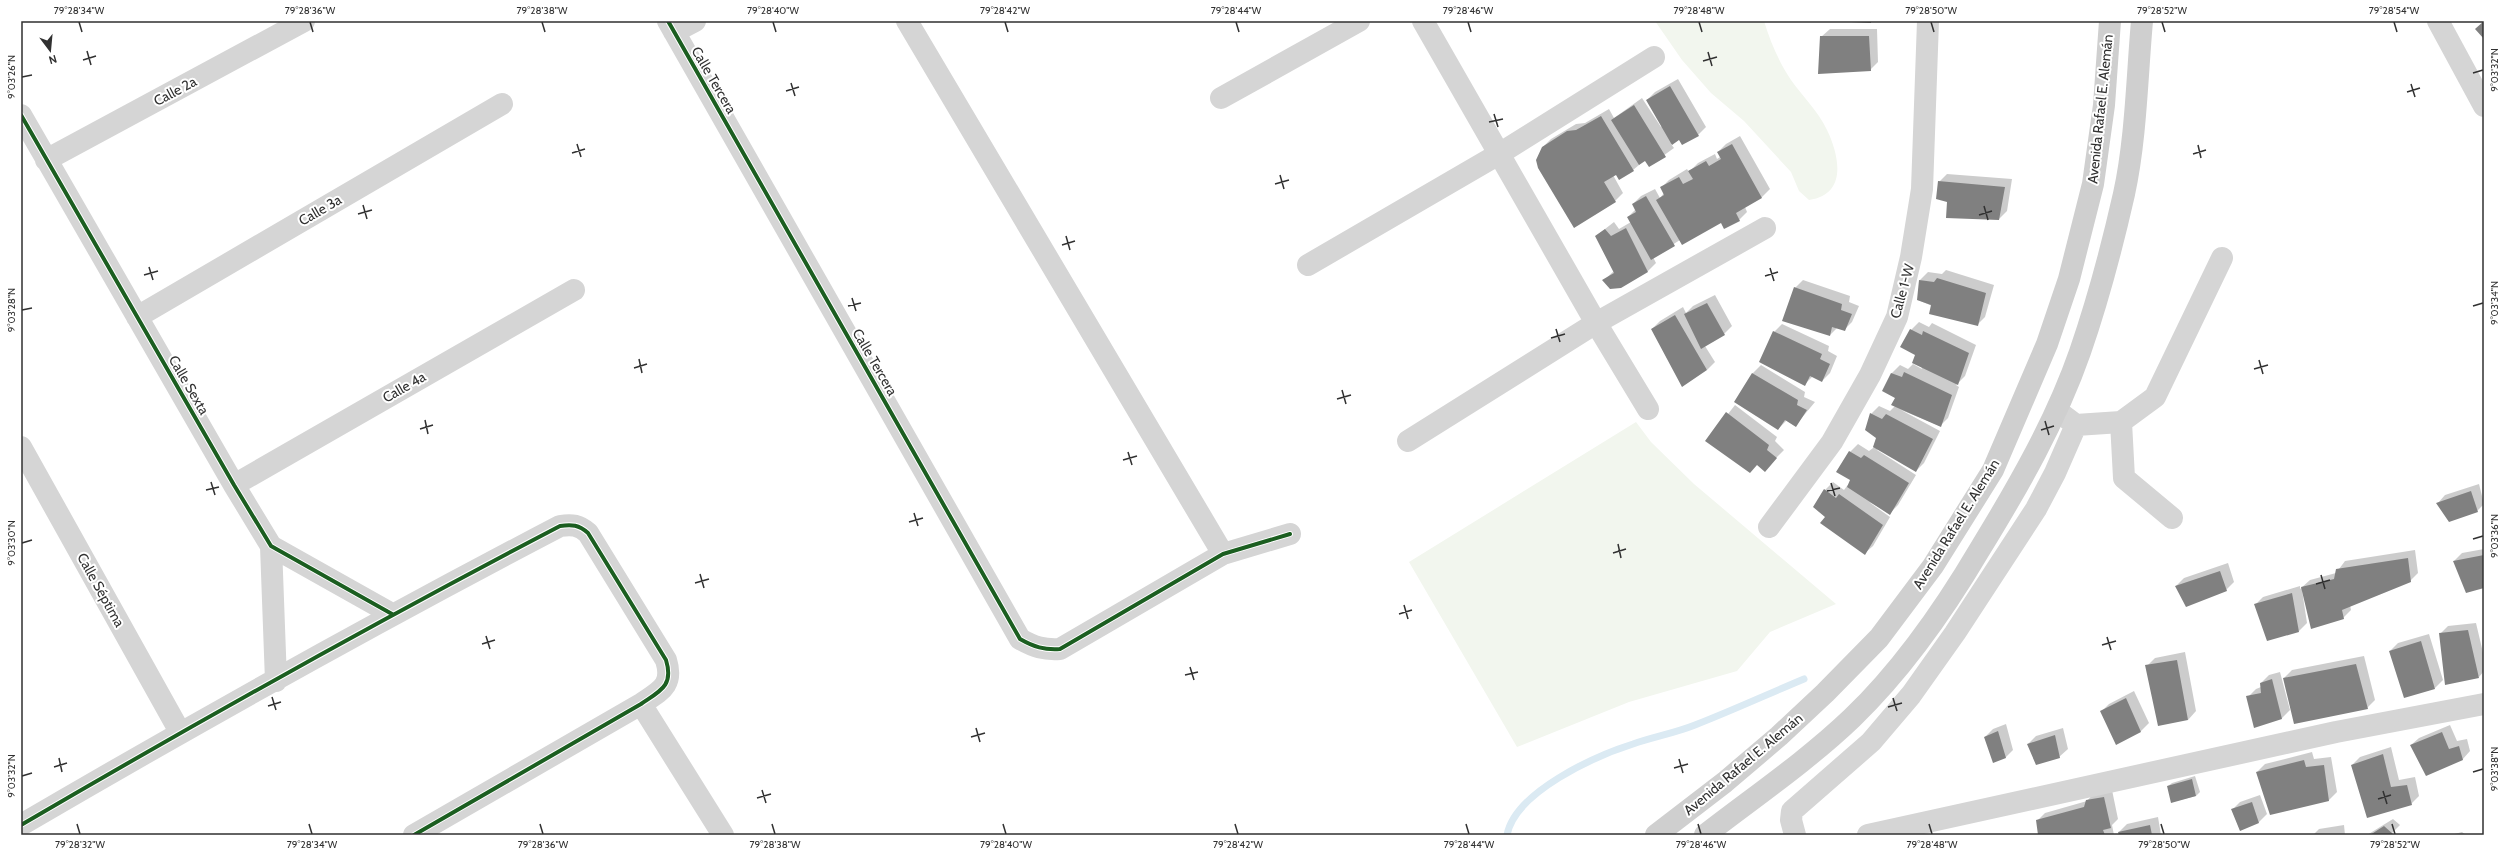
<svg xmlns="http://www.w3.org/2000/svg" width="2505" height="856" viewBox="0 0 2505 856" font-family="Cabin,sans-serif">
	<rect width="100%" height="100%" fill="#fff"/>
	<path fill="#f2f6ee" d="M 1655,21 L 1764,21 C 1770,41 1779,62 1791,80 C 1803,97 1818,111 1827,130 C 1840,157 1847,195 1809,200 L 1799,191 L 1791,172 L 1744,121 L 1711,93 L 1682,60 Z
		M 1636,422 L 1651,442 L 1694,484 L 1836,604 L 1770,632 L 1737,671 L 1629,702 L 1517,747 L 1409,562 Z"/>
	<path fill="#0003" d="M 1830,29 L 1877,29 L 1878,62 L 1870,70 L 1821,37 Z
		M 1678,79 L 1706,127 L 1698,135 L 1680,139 L 1671,144 L 1674,148 L 1649,166 L 1645,160 L 1633,170 L 1613,175 L 1623,193 L 1615,201 L 1543,147 L 1551,139 L 1576,124 L 1585,123 L 1609,109 L 1614,118 L 1642,98 L 1661,127 L 1662,126 L 1647,100 L 1655,92 Z
		M 1740,136 L 1770,189 L 1762,197 L 1745,207 L 1747,212 L 1739,220 L 1725,228 L 1721,222 L 1680,240 L 1653,257 L 1656,263 L 1648,271 L 1620,287 L 1604,280 L 1614,271 L 1596,236 L 1614,222 L 1619,229 L 1631,222 L 1628,217 L 1636,209 L 1633,204 L 1641,196 L 1655,189 L 1660,198 L 1664,193 L 1661,188 L 1669,180 L 1687,169 L 1689,172 L 1698,163 L 1715,154 L 1717,159 L 1720,157 L 1718,152 L 1726,144 Z
		M 1947,174 L 2012,179 L 2007,211 L 1999,219 L 1948,201 L 1939,182 Z
		M 1946,270 L 1994,285 L 1985,317 L 1977,325 L 1918,300 L 1920,280 L 1928,272 L 1942,274 Z
		M 1803,280 L 1850,296 L 1849,302 L 1859,306 L 1852,322 L 1844,330 L 1837,328 L 1830,335 L 1795,288 Z
		M 1715,295 L 1732,326 L 1724,334 L 1705,346 L 1715,362 L 1707,370 L 1652,329 L 1660,321 L 1683,307 L 1686,313 L 1693,306 Z
		M 1919,322 L 1929,327 L 1932,323 L 1976,345 L 1965,376 L 1956,385 L 1959,387 L 1948,418 L 1940,426 L 1901,410 L 1940,431 L 1924,463 L 1916,471 L 1878,449 L 1877,450 L 1916,475 L 1898,505 L 1890,513 L 1869,502 L 1890,517 L 1873,546 L 1865,553 L 1827,517 L 1825,490 L 1833,482 L 1844,490 L 1847,486 L 1852,480 L 1850,452 L 1858,444 L 1869,451 L 1873,448 L 1877,438 L 1866,430 L 1871,414 L 1879,406 L 1890,411 L 1895,406 L 1896,397 L 1883,390 L 1892,373 L 1900,365 L 1908,369 L 1913,364 L 1922,369 L 1911,330 Z
		M 1782,324 L 1829,346 L 1828,351 L 1837,356 L 1830,373 L 1822,381 L 1813,376 L 1805,384 L 1774,332 Z
		M 1761,365 L 1805,392 L 1804,397 L 1815,402 L 1795,426 L 1787,420 L 1778,429 L 1735,402 L 1753,373 Z
		M 1735,405 L 1777,437 L 1775,441 L 1784,450 L 1772,462 L 1757,464 L 1707,441 Z
		M 2479,484 L 2484,504 L 2477,511 L 2438,503 L 2445,495 Z
		M 2484,549 L 2484,587 L 2454,561 L 2462,553 Z
		M 2415,550 L 2418,573 L 2410,581 L 2350,605 L 2351,610 L 2343,618 L 2302,590 L 2307,623 L 2299,631 L 2255,605 L 2263,597 L 2300,586 L 2300,589 L 2310,580 L 2336,573 L 2345,561 Z
		M 2228,563 L 2234,582 L 2226,590 L 2176,586 L 2184,578 Z
		M 2476,623 L 2484,657 L 2484,671 L 2479,677 L 2440,634 L 2448,626 Z
		M 2429,634 L 2443,680 L 2435,688 L 2390,651 L 2398,643 Z
		M 2185,652 L 2196,711 L 2188,720 L 2147,666 L 2155,658 Z
		M 2364,656 L 2375,700 L 2367,708 L 2284,678 L 2292,670 Z
		M 2280,672 L 2290,710 L 2282,718 L 2255,726 L 2248,697 L 2256,689 L 2261,687 L 2261,683 L 2269,675 Z
		M 2134,691 L 2149,723 L 2141,731 L 2116,743 L 2101,712 L 2109,704 Z
		M 2006,724 L 2013,750 L 2005,758 L 1985,737 L 1993,729 Z
		M 2450,725 L 2457,741 L 2467,739 L 2470,751 L 2462,760 L 2411,745 L 2419,738 Z
		M 2063,728 L 2068,749 L 2059,757 L 2028,744 L 2036,736 Z
		M 2391,747 L 2399,780 L 2415,777 L 2419,796 L 2411,804 L 2352,765 L 2360,757 Z
		M 2312,752 L 2314,759 L 2331,757 L 2337,792 L 2329,800 L 2271,814 L 2257,772 L 2265,764 Z
		M 2195,776 L 2200,792 L 2196,796 L 2172,802 L 2168,786 L 2172,783 Z
		M 2112,790 L 2118,819 L 2112,825 L 2114,835 L 2039,835 L 2037,821 L 2045,813 L 2087,801 L 2095,792 Z
		M 2260,795 L 2267,814 L 2259,822 L 2240,830 L 2232,810 L 2240,802 Z
		M 2158,817 L 2161,835 L 2120,835 L 2119,832 L 2127,824 Z
		M 2393,819 L 2400,825 L 2390,835 L 2367,835 Z
		M 2344,825 L 2345,835 L 2313,835 L 2319,829 Z
		M 2462,832 L 2466,835 L 2451,835 Z"/>
	<g fill="none" stroke-linecap="round" stroke-linejoin="round">
		<path stroke="#dbeaf3" stroke-width="7" d="M 1507,835 C 1515,792 1595,756 1633,744 C 1653,737 1675,733 1695,725 C 1731,711 1768,694 1804,679"/>
	</g>
	<path fill="#808080" d="M 1851,21 L 1871,21 L 1871,23 L 1851,22 Z
		M 2484,21 L 2484,39 L 2475,29 Z
		M 1820,36 L 1869,36 L 1871,71 L 1818,74 Z
		M 1670,86 L 1699,136 L 1682,145 L 1679,140 L 1672,145 L 1646,100 Z
		M 1634,105 L 1666,157 L 1649,167 L 1645,161 L 1639,165 L 1611,120 Z
		M 1601,116 L 1634,171 L 1619,180 L 1616,175 L 1604,182 L 1616,202 L 1574,228 L 1538,168 L 1536,160 L 1542,147 L 1567,131 L 1576,130 Z
		M 1732,144 L 1762,198 L 1736,213 L 1740,221 L 1724,229 L 1721,223 L 1682,245 L 1656,200 L 1664,195 L 1660,187 L 1679,177 L 1683,184 L 1693,179 L 1688,171 L 1706,161 L 1709,166 L 1721,159 L 1717,152 Z
		M 1938,181 L 2005,187 L 1999,220 L 1946,218 L 1947,202 L 1936,199 Z
		M 1646,196 L 1675,246 L 1651,260 L 1627,217 L 1636,212 L 1632,204 Z
		M 1626,228 L 1648,272 L 1621,288 L 1610,289 L 1602,280 L 1614,273 L 1595,236 L 1605,229 L 1611,236 Z
		M 1937,278 L 1986,293 L 1978,326 L 1929,314 L 1931,305 L 1917,300 L 1919,280 L 1934,282 Z
		M 1794,287 L 1842,304 L 1841,310 L 1852,314 L 1845,331 L 1832,327 L 1830,336 L 1782,321 Z
		M 1707,303 L 1725,335 L 1701,349 L 1684,314 Z
		M 1675,315 L 1707,370 L 1682,387 L 1651,329 Z
		M 1910,329 L 1922,335 L 1923,331 L 1969,353 L 1958,385 L 1912,363 L 1915,355 L 1900,347 Z
		M 1773,331 L 1822,354 L 1820,359 L 1830,364 L 1822,382 L 1810,376 L 1805,386 L 1759,362 Z
		M 1904,372 L 1952,395 L 1941,427 L 1891,405 L 1895,398 L 1882,391 L 1891,373 L 1902,377 Z
		M 1752,373 L 1798,400 L 1797,405 L 1807,410 L 1796,427 L 1785,420 L 1778,430 L 1734,402 Z
		M 1726,412 L 1769,445 L 1767,450 L 1777,458 L 1765,472 L 1757,465 L 1750,473 L 1705,441 Z
		M 1870,413 L 1882,419 L 1886,414 L 1933,439 L 1916,472 L 1873,447 L 1876,438 L 1865,430 Z
		M 1849,451 L 1861,458 L 1864,455 L 1909,483 L 1890,515 L 1847,487 L 1850,480 L 1836,472 Z
		M 1824,489 L 1836,498 L 1839,494 L 1883,525 L 1865,555 L 1820,523 L 1825,517 L 1813,507 Z
		M 2471,491 L 2478,512 L 2449,522 L 2436,503 Z
		M 2484,555 L 2484,588 L 2466,593 L 2453,561 Z
		M 2408,558 L 2411,582 L 2342,610 L 2344,619 L 2311,629 L 2301,587 L 2334,579 L 2336,569 Z
		M 2220,571 L 2227,591 L 2186,607 L 2175,586 Z
		M 2292,593 L 2299,632 L 2267,641 L 2254,604 Z
		M 2468,630 L 2479,678 L 2445,685 L 2439,633 Z
		M 2421,641 L 2435,689 L 2404,698 L 2389,651 Z
		M 2177,660 L 2188,720 L 2158,726 L 2145,665 Z
		M 2356,664 L 2368,709 L 2294,724 L 2283,678 Z
		M 2272,679 L 2282,719 L 2254,728 L 2246,696 L 2261,693 L 2260,683 Z
		M 2126,698 L 2141,732 L 2116,745 L 2100,711 Z
		M 1998,731 L 2006,758 L 1993,763 L 1984,737 Z
		M 2442,732 L 2449,749 L 2459,746 L 2463,760 L 2426,776 L 2410,745 Z
		M 2055,735 L 2060,758 L 2036,765 L 2027,744 Z
		M 2383,754 L 2391,787 L 2407,785 L 2412,805 L 2367,818 L 2351,765 Z
		M 2304,760 L 2306,767 L 2324,765 L 2329,801 L 2270,815 L 2256,772 Z
		M 2192,779 L 2196,796 L 2171,803 L 2167,786 Z
		M 2104,797 L 2111,828 L 2103,830 L 2105,835 L 2038,835 L 2036,820 L 2084,807 L 2086,800 Z
		M 2252,802 L 2259,823 L 2240,831 L 2231,809 Z
		M 2150,825 L 2152,835 L 2119,835 L 2118,832 Z
		M 2384,826 L 2393,834 L 2370,835 Z"/>
	<g fill="none" stroke-linecap="round" stroke-linejoin="round">
		<path stroke="#d5d5d5" stroke-width="22" d="M 668,21 L 1020,639 C 1034,647 1044,650 1060,649 L 1223,554 L 1290,534
			M 907,21 L 1223,554
			M 1423,21 L 1596,323 L 1648,409
			M 2438,21 L 2484,106
			M 674,32 L 695,21
			M 1221,98 L 1359,21
			M 21,115 L 234,485 L 271,546 L 392,614
			M 46,160 L 304,21
			M 1308,265 L 1499,154 L 1654,57
			M 137,317 L 502,104
			M 2064,416 L 2076,425 L 2121,422 L 2155,397 L 2222,258
			M 2121,422 L 2124,478 L 2172,518
			M 1408,441 L 1596,323 L 1765,228
			M 21,447 L 180,732
			M 234,485 L 574,290
			M 1769,527 L 1832,442 L 1870,375 L 1897,317 L 1911,257 L 1922,189 L 1928,21
			M 271,546 L 276,681
			M 641,704 L 723,835
			M 21,825 C 199,721 378,621 560,526 C 572,524 579,525 588,533 L 666,660 C 674,686 660,691 641,704 L 414,835
			M 1795,835 L 1791,820 L 1792,811 L 1871,742 L 1911,695 L 1955,633 L 2036,509 L 2055,473 L 2076,425
			M 1868,835 L 2336,732 L 2484,704"/>
		<path stroke="#cfcfcf" stroke-width="22" d="M 1656,835 L 1725,782 L 1779,736 L 1825,693 L 1879,638 L 1933,566 L 1993,470 L 2047,344 L 2069,279 L 2093,184 L 2104,105 L 2110,21
			M 1705,835 C 1754,797 1807,761 1852,718 C 1903,669 1944,610 1980,549 C 2018,487 2056,421 2080,352 C 2098,300 2112,247 2124,194 C 2136,139 2137,77 2142,21"/>
		<g stroke="#fff" stroke-width="6">
			<path id="cycleway" d="M 668,21 L 1020,639 C 1034,647 1044,650 1060,649 L 1223,554 L 1290,534
				M 21,115 L 234,485 L 271,546 L 392,614
				M 21,825 C 199,721 378,621 560,526 C 572,524 579,525 588,533 L 666,660 C 674,686 660,691 641,704 L 414,835"/>
		</g>
		<use href="#cycleway" stroke="#1b5e20" stroke-width="4"/>
	</g>
	<path fill="none" stroke="#313131" stroke-width="1.5" d="M 79,22 L 82,32M 310,22 L 313,32M 542,22 L 545,32M 773,22 L 776,32M 1005,22 L 1008,32M 1236,22 L 1239,32M 1468,22 L 1471,32M 1699,22 L 1702,32M 1931,22 L 1934,32M 2162,22 L 2165,32M 2394,22 L 2397,32M 87,51 L 91,65M 1708,52 L 1712,66M 83,60 L 96,56M 1703,61 L 1717,57M 2473,73 L 2483,70M 22,77 L 32,75M 791,83 L 795,96M 2411,84 L 2415,97M 786,91 L 799,87M 2407,92 L 2420,88M 1494,114 L 1498,127M 1489,122 L 1503,119M 577,144 L 581,157M 2198,145 L 2201,158M 572,153 L 585,149M 2193,154 L 2206,150M 1280,175 L 1284,189M 1275,184 L 1289,180M 363,205 L 367,219M 1984,206 L 1988,220M 358,214 L 372,210M 1979,215 L 1992,211M 1066,236 L 1070,250M 1062,245 L 1075,241M 149,267 L 153,280M 1770,268 L 1774,281M 144,275 L 158,271M 1765,276 L 1778,272M 852,298 L 856,311M 848,306 L 861,303M 2473,306 L 2483,303M 22,310 L 32,308M 1556,329 L 1560,342M 1551,338 L 1565,334M 639,359 L 642,373M 2259,360 L 2263,374M 634,368 L 647,364M 2254,369 L 2268,365M 1342,390 L 1346,404M 1337,399 L 1351,395M 425,420 L 428,434M 2045,421 L 2049,435M 420,429 L 433,425M 2041,430 L 2054,426M 1128,452 L 1132,465M 1123,460 L 1137,456M 211,482 L 215,495M 1831,483 L 1835,496M 206,490 L 219,487M 1827,491 L 1840,488M 914,513 L 918,526M 909,522 L 923,518M 2473,539 L 2483,536M 22,543 L 32,540M 1618,544 L 1621,558M 1613,553 L 1626,549M 700,574 L 704,588M 2321,575 L 2325,589M 695,583 L 709,579M 2316,584 L 2330,580M 1404,605 L 1408,619M 1399,614 L 1412,610M 486,636 L 490,649M 2107,637 L 2111,650M 482,644 L 495,640M 2102,645 L 2116,641M 1190,667 L 1194,680M 1185,675 L 1198,672M 272,697 L 276,710M 1893,698 L 1897,711M 268,706 L 281,702M 1888,707 L 1902,703M 976,728 L 980,742M 971,737 L 985,733M 59,758 L 62,772M 1679,759 L 1683,773M 54,767 L 67,763M 1674,768 L 1688,764M 2473,772 L 2483,769M 22,776 L 32,773M 762,790 L 766,803M 2383,791 L 2387,804M 757,798 L 771,794M 2378,799 L 2391,795M 77,824 L 80,834M 309,824 L 312,834M 540,824 L 543,834M 772,824 L 775,834M 1003,824 L 1006,834M 1235,824 L 1238,834M 1466,824 L 1469,834M 1698,824 L 1701,834M 1929,824 L 1932,834M 2161,824 L 2164,834M 2392,824 L 2395,834"/>
	<g text-anchor="middle" dominant-baseline="central" stroke-width="4" stroke-linejoin="round" paint-order="stroke">
		<g font-size="14" fill="#313131" stroke="#fff">
			<text transform="translate(714 80) rotate(60)">Calle Tercera</text>
			<text transform="translate(175 91) rotate(-28)">Calle 2a</text>
			<text transform="translate(2100 109) rotate(-84)">Avenida Rafael E. Alemán</text>
			<text transform="translate(320 210) rotate(-30)">Calle 3a</text>
			<text transform="translate(1902 291) rotate(-75)">Calle 1-W</text>
			<text transform="translate(875 362) rotate(60)">Calle Tercera</text>
			<text transform="translate(189 385) rotate(60)">Calle Sexta</text>
			<text transform="translate(404 387) rotate(-30)">Calle 4a</text>
			<text transform="translate(1956 524) rotate(-58)">Avenida Rafael E. Alemán</text>
			<text transform="translate(101 590) rotate(61)">Calle Séptima</text>
			<text transform="translate(1743 764) rotate(-40)">Avenida Rafael E. Alemán</text>
		</g>
	</g>
	<rect width="2505" height="856" fill="none" stroke="#ffffff" stroke-width="44"/>
	<g transform="translate(50 50) rotate(164)" stroke="#ffffff" stroke-width="3" paint-order="stroke">
	<path d="M0-3L7 15L0 10L-7 15Z" fill="#313131"/>
	<text y="-6" font-size="11" font-weight="bold" text-anchor="middle" fill="#313131">N</text>
	</g>
	<rect x="22" y="22" width="2461" height="812" fill="none" stroke="#313131" stroke-width="1.5"/>
	<g font-size="10" text-anchor="middle" fill="#313131">
		<text x="79" y="14">79°28'34"W</text>
		<text x="310" y="14">79°28'36"W</text>
		<text x="542" y="14">79°28'38"W</text>
		<text x="773" y="14">79°28'40"W</text>
		<text x="1005" y="14">79°28'42"W</text>
		<text x="1236" y="14">79°28'44"W</text>
		<text x="1468" y="14">79°28'46"W</text>
		<text x="1699" y="14">79°28'48"W</text>
		<text x="1931" y="14">79°28'50"W</text>
		<text x="2162" y="14">79°28'52"W</text>
		<text x="2394" y="14">79°28'54"W</text>
		<text transform="translate(2494 70) rotate(-90)" y="4">9°03'32"N</text>
		<text transform="translate(11 77) rotate(-90)" y="4">9°03'26"N</text>
		<text transform="translate(2494 303) rotate(-90)" y="4">9°03'34"N</text>
		<text transform="translate(11 310) rotate(-90)" y="4">9°03'28"N</text>
		<text transform="translate(2494 536) rotate(-90)" y="4">9°03'36"N</text>
		<text transform="translate(11 543) rotate(-90)" y="4">9°03'30"N</text>
		<text transform="translate(2494 769) rotate(-90)" y="4">9°03'38"N</text>
		<text transform="translate(11 776) rotate(-90)" y="4">9°03'32"N</text>
		<text x="80" y="848">79°28'32"W</text>
		<text x="312" y="848">79°28'34"W</text>
		<text x="543" y="848">79°28'36"W</text>
		<text x="775" y="848">79°28'38"W</text>
		<text x="1006" y="848">79°28'40"W</text>
		<text x="1238" y="848">79°28'42"W</text>
		<text x="1469" y="848">79°28'44"W</text>
		<text x="1701" y="848">79°28'46"W</text>
		<text x="1932" y="848">79°28'48"W</text>
		<text x="2164" y="848">79°28'50"W</text>
		<text x="2395" y="848">79°28'52"W</text>
	</g>
</svg>
